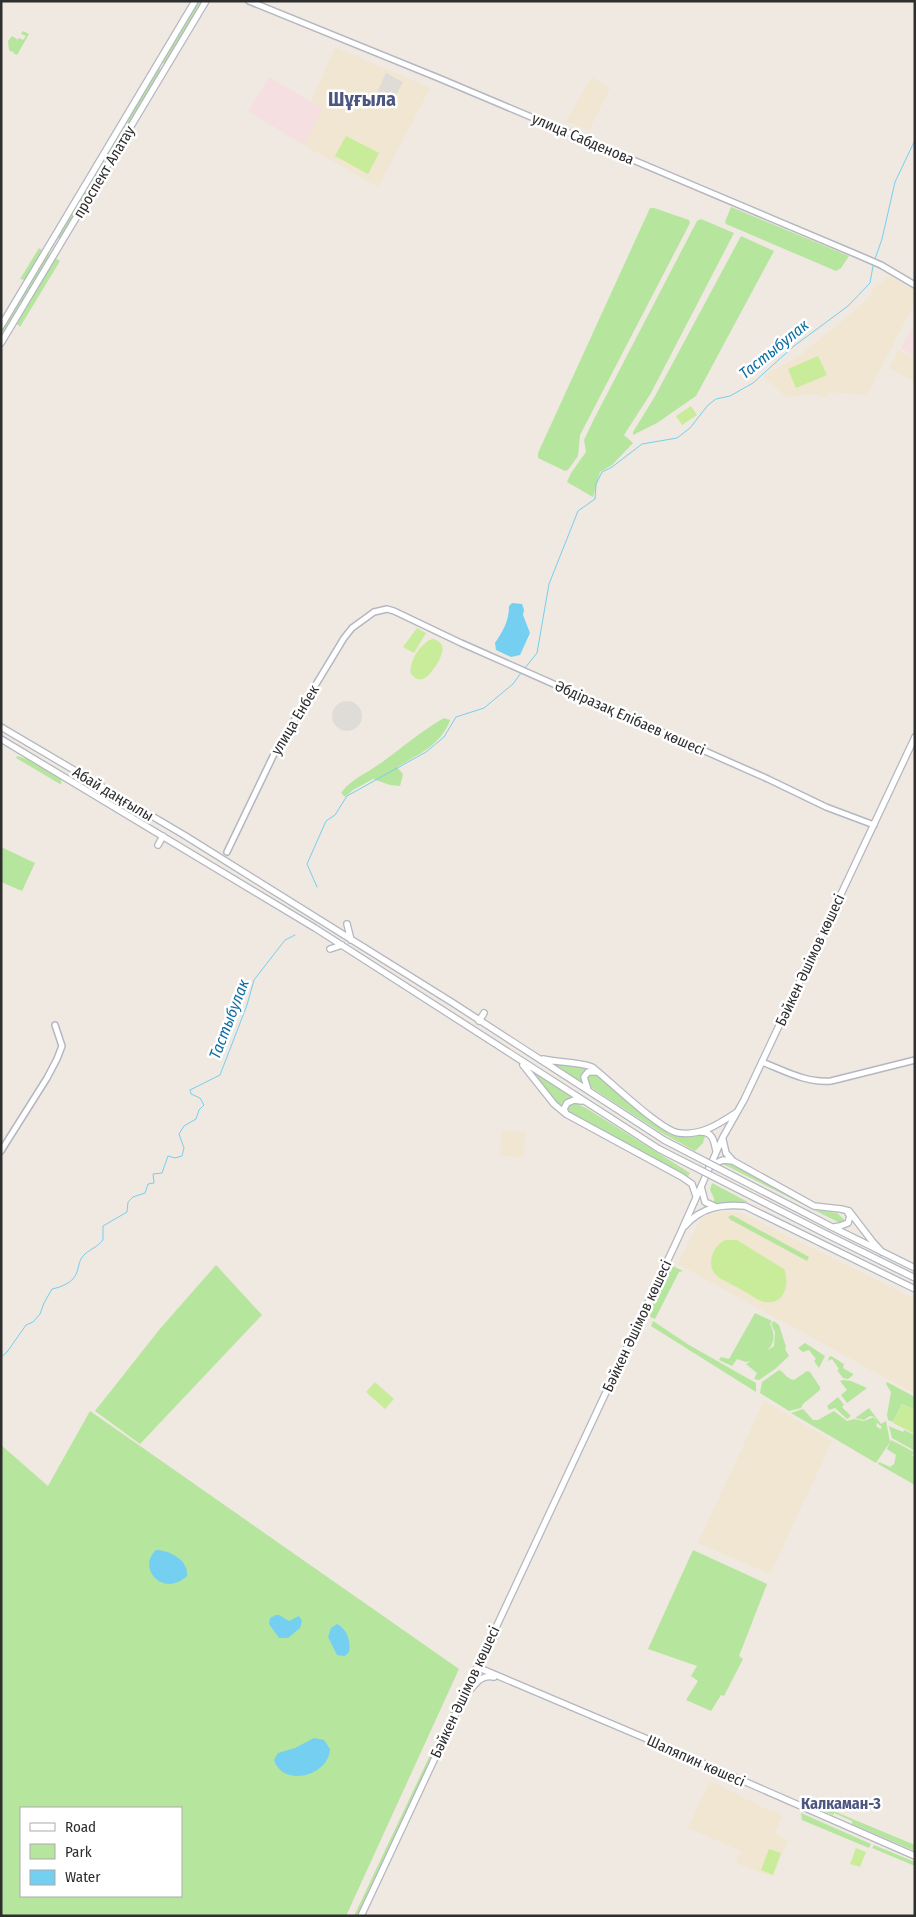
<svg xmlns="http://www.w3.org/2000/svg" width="916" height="1917" viewBox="0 0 916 1917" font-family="'Fira Sans Condensed',sans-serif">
	<rect width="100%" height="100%" fill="#efe9e1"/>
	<path fill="#f0e6d1" d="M 335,47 L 430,88 L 378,187 L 304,145 L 322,109 L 311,102 Z
		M 592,77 L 610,88 L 589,130 L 566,121 Z
		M 889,276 L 915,291 L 915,302 L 867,395 L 830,392 L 827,398 L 815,394 L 786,397 L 763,376 L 799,356 L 852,313 L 871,296 L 872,289 Z
		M 899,350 L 915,359 L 915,382 L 889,368 Z
		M 502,1130 L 526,1132 L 523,1158 L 500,1155 Z
		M 724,1211 L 741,1213 L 915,1299 L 915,1394 L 678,1264 L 700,1220 L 710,1214 Z
		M 764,1401 L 832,1441 L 770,1574 L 698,1543 Z
		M 710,1781 L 772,1812 L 774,1809 L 776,1810 L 776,1812 L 782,1815 L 775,1834 L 788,1840 L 773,1877 L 736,1863 L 741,1851 L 688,1828 Z"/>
	<path fill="#f5dfe0" d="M 269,77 L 323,109 L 304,145 L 248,111 Z
		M 915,322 L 915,357 L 901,348 Z"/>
	<path fill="#b6e59e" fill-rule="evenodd" d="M 197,1 L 203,1 L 166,63 L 164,64 L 162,61 Z
		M 23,31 L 29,34 L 17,55 L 13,53 L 14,51 L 12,52 L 9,50 L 8,41 L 12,36 L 17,39 L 16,41 L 19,38 L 23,40 L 26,36 L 21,34 Z
		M 158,68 L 162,70 L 108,157 L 106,154 Z
		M 102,162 L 106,164 L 61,239 L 57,237 Z
		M 731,207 L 849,256 L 841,268 L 836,271 L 726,224 L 725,222 Z
		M 650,208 L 654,208 L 689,220 L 690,223 L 580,435 L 578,456 L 568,470 L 565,471 L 538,458 L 538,453 Z
		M 701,219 L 734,233 L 651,393 L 624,435 L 633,443 L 612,465 L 600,472 L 593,497 L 567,482 L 571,473 L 586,452 L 584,440 L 594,419 L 697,221 Z
		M 741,236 L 774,251 L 696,396 L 657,423 L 633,435 L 633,432 L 654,398 Z
		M 39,248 L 43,251 L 26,280 L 20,279 Z
		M 47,253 L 51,256 L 4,334 L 1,330 Z
		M 55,258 L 60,261 L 20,327 L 17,324 L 17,321 Z
		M 444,718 L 450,720 C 442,744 418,755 397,767 L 403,774 L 400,786 L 390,785 L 373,779 L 353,790 L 345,797 L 341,793 C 351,779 367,773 381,763 C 402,748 421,731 444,718 Z
		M 17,756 L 27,759 L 60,779 L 62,783 L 60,784 L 16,758 Z
		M 1,847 L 35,863 L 22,891 L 1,882 Z
		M 553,1065 L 578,1065 L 589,1068 L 582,1074 L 583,1084 Z
		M 535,1073 L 573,1098 C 565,1098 561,1102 562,1110 L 551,1098 Z
		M 589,1074 L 596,1075 L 669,1134 C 684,1139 692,1133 705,1136 L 703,1143 L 695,1151 L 660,1132 L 592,1088 L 588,1084 L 586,1077 Z
		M 571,1103 L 576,1103 L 586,1108 L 690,1173 L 688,1176 L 681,1173 L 582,1122 L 569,1113 L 567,1107 Z
		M 721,1163 L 732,1164 L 815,1210 L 837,1213 L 846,1221 L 841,1224 L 838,1222 Z
		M 712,1183 L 748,1202 L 714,1203 L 714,1198 L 710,1190 Z
		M 732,1215 L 809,1257 L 807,1261 L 731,1220 L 728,1217 Z
		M 216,1265 L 262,1315 L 140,1444 L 95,1411 L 159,1330 Z
		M 671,1265 L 683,1271 L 679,1272 L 655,1319 L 648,1316 Z
		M 755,1313 L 772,1321 L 770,1324 C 775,1334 775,1342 768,1350 L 774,1346 L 775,1332 L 771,1324 L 774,1321 L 779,1325 L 786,1347 L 785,1349 L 789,1356 L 775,1369 L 759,1380 L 754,1379 L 757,1373 L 746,1364 L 751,1361 L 746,1362 L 737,1359 L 732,1366 L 719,1360 L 721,1357 L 729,1359 Z
		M 653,1321 L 689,1345 L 756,1383 L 756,1392 L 651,1326 Z
		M 805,1343 L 825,1356 L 819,1368 L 814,1361 L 816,1359 L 809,1350 L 803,1352 L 798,1348 Z
		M 831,1356 L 844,1364 L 843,1368 L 853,1374 L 853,1375 L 848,1379 L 843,1378 L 837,1370 L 839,1369 L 832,1359 L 828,1361 L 829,1357 Z
		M 779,1370 C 785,1372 786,1379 794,1380 L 807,1371 L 810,1372 L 820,1387 L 820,1390 L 803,1404 L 801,1408 L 789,1411 L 760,1393 L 762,1382 Z
		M 843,1380 L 851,1381 L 867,1388 L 847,1403 L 841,1395 L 847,1390 L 840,1381 Z
		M 887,1382 L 915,1397 L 915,1410 L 902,1404 L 893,1422 L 888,1420 L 887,1415 L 891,1392 L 886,1384 Z
		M 838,1397 L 844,1405 L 842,1407 L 851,1416 L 847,1419 L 835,1408 L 829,1410 L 827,1406 Z
		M 869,1408 L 881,1424 L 886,1421 L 890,1442 L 876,1463 L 791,1413 L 803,1409 L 813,1420 L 818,1420 L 834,1411 L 847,1421 L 854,1419 L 864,1421 L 874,1417 L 877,1424 L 876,1426 L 880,1429 L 882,1427 L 876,1422 L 875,1417 L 870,1416 L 864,1420 L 855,1418 Z
		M 90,1411 L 459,1669 L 346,1916 L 1,1916 L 1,1445 L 48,1486 ZM 21,1808 L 181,1808 L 181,1896 L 21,1896 Z
		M 889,1426 L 903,1432 L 904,1430 L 915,1435 L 915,1451 L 892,1438 Z
		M 891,1440 L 914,1452 L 912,1456 L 915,1457 L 915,1485 L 878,1464 L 879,1462 L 890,1467 L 894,1464 L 896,1455 L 887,1449 Z
		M 693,1550 L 767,1584 L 739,1656 L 743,1659 L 724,1696 L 721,1695 L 711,1711 L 686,1700 L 698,1681 L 691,1676 L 697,1666 L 648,1649 Z
		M 468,1675 L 470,1676 L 357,1916 L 354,1916 Z
		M 819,1805 L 915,1845 L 915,1851 L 852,1824 L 852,1821 L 834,1813 L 833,1815 L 819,1809 Z
		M 801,1813 L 871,1844 L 869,1848 L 802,1820 Z
		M 874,1845 L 915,1862 L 915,1866 L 872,1848 Z"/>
	<path fill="#c9ec9a" d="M 346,136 L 379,153 L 368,174 L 335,156 Z
		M 818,356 L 827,375 L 796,388 L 788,369 Z
		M 691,406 L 697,415 L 682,425 L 676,416 Z
		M 417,628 L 426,633 L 414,653 L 403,647 Z
		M 433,639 C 448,643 442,655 437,664 C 430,674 422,687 411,674 C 408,662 422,641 433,639 Z
		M 725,1240 L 737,1240 L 784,1269 C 790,1283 785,1305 765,1302 C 758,1301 751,1295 744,1291 C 736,1286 725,1282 717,1276 C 705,1265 713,1246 725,1240 Z
		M 375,1382 L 394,1399 L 385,1409 L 366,1392 Z
		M 902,1404 L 915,1410 L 915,1434 L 893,1423 Z
		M 856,1848 L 866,1852 L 860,1867 L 850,1864 Z
		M 769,1849 L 781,1853 L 773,1875 L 761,1870 Z"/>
	<path fill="#dfdcd8" d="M 386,73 L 403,82 L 393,101 L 388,99 L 390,95 L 384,92 L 381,95 L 377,93 Z
		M332 716a15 15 0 1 1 30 0a15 15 0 1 1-30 0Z"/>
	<path fill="#75cff0" d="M 512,603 L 522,604 L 524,610 L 523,615 L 530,633 L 520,655 L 511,657 L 496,650 L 495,643 C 503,631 509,621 509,606 Z
		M 156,1550 C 169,1550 189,1560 187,1576 C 164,1598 136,1569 156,1550 Z
		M 276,1615 L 279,1615 L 289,1621 L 299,1616 L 302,1621 L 300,1628 L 288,1638 L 279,1638 L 269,1624 L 270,1618 Z
		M 337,1624 C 347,1629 351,1641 349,1652 L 345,1656 L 337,1655 L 328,1637 L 331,1628 Z
		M 314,1738 L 324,1740 L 330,1749 C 329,1776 283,1788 274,1760 L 278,1753 L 295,1748 Z"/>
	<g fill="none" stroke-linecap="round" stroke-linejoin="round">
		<path stroke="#75cff0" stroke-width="1" d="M 875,259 L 882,239 L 895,182 L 915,140
			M 525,668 L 537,653 L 549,584 L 578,511 L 595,499 L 596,484 L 602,472 L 612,467 L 642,444 L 677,438 L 690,428 L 708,405 L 716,399 L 730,396 L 753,383 L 794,346 L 848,306 L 870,283 L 873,266
			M 317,887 L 307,864 L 326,821 L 335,815 L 347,796 L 426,752 L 444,737 L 456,717 L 484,708 L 513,684 L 521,673
			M 1,1357 L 7,1352 L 26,1325 L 33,1322 L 40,1314 L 44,1303 L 52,1289 C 62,1287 74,1282 77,1272 C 79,1266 79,1259 85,1254 C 91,1249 97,1247 103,1240 L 103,1226 L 127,1212 L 128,1202 L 133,1197 L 145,1193 L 148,1184 L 154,1183 L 153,1174 L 162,1173 L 168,1156 L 175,1158 L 182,1156 L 184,1148 L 179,1134 L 184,1126 L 196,1119 L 199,1110 L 204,1105 L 200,1098 L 191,1094 L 190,1090 L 220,1075 L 247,1005 L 254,980 L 285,940 L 295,935"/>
		<g stroke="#b4b7c1" stroke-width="8">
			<path id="tertiary" d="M 249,1 L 441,79 L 858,255 L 881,265 L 915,285
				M 227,852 L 275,752 L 344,638 L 352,628 L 374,612 L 387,609 L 394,611 L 461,643 L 768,779 L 826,807 L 874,825
				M 762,1062 C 785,1071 806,1083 831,1081 L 915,1060
				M 1,1151 L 47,1078 L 57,1059 L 62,1046 L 55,1025"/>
		</g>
		<g stroke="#b4b7c1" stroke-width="8">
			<path id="secondary" d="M 1,326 L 195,1
				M 1,343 L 206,1
				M 1,727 L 184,835 L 453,1003 L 615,1108
				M 1,739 L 315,928 L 611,1118
				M 158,845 L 163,836
				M 347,924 L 351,940
				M 330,949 L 342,945
				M 479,1021 L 484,1013
				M 543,1059 C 559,1063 576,1061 592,1067 C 610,1081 661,1131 679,1133 C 701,1136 719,1124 737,1112
				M 523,1065 L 554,1104 L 566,1114 L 682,1177 L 692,1184 L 696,1196
				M 588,1090 L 584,1077 L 588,1072 L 598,1072
				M 566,1114 L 564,1109 L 567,1103 L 574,1100 L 582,1101
				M 701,1132 C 713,1132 714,1141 716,1151
				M 723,1140 L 726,1153 L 733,1161 L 814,1206 L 841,1209 L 849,1211 L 872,1241 L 882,1252
				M 709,1166 L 723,1160 L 733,1161
				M 701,1187 L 705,1202 L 714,1206
				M 685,1226 C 701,1207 722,1204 745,1206 L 915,1289
				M 832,1227 L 915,1268
				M 834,1227 L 840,1226 L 848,1223 L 850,1216 L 848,1213
				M 828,1235 L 915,1278
				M 477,1667 L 659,1744 L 915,1856
				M 467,1694 C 475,1685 480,1674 494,1677
				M 361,1916 L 680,1234 L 723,1137 L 744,1100 L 915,737"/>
		</g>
		<use href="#tertiary" stroke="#fff" stroke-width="5"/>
		<use href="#secondary" stroke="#fff" stroke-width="5.5"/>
		<g stroke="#b4b7c1" stroke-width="8" stroke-linecap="butt">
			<path id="secondary-bridge" d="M 615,1108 L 664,1140 L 832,1227
				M 611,1118 L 659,1149 L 828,1235"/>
		</g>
		<use href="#secondary-bridge" stroke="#fff" stroke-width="5.5"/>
	</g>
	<g text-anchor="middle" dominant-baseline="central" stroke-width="5" stroke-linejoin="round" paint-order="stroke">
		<g font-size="15" fill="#2e2e2e" stroke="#fff">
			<text transform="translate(583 139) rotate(23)">улица Сабденова</text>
			<text transform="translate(104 172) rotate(-59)">проспект Алатау</text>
			<text transform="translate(630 718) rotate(24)">Әбдіразақ Елібаев көшесі</text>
			<text transform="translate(295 720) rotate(-59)">улица Енбек</text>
			<text transform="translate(113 794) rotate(31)">Абай даңғылы</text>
			<text transform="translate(810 960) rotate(-65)">Бәйкен Әшімов көшесі</text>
			<text transform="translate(637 1326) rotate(-65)">Бәйкен Әшімов көшесі</text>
			<text transform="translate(465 1692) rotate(-65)">Бәйкен Әшімов көшесі</text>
			<text transform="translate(696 1761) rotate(24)">Шаляпин көшесі</text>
		</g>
		<g font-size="16" font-style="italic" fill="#0d6fa3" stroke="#fff">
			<text transform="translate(774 349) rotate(-39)">Тастыбулак</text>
			<text transform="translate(229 1019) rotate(-69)">Тастыбулак</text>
		</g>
		<g font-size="16" font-weight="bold" fill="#4d5680" stroke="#fff">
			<text x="841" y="1803">Калкаман-3</text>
		</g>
		<g font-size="20" font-weight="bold" fill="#4d5680" stroke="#fff">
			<text x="362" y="99">Шұғыла</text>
		</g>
	</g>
	<rect width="916" height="1917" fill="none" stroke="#2e2e2e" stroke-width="5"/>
	<rect x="20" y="1807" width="162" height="90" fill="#ffffff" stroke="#ababab"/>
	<rect x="30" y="1823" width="25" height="8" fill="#ffffff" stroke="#ababab"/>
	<text x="65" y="1832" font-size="15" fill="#2e2e2e">Road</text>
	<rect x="30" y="1844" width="25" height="15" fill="#b6e59e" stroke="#ababab"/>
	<text x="65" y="1857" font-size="15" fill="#2e2e2e">Park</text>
	<rect x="30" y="1870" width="25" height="15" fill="#75cff0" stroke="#ababab"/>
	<text x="65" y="1882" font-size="15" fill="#2e2e2e">Water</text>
</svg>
